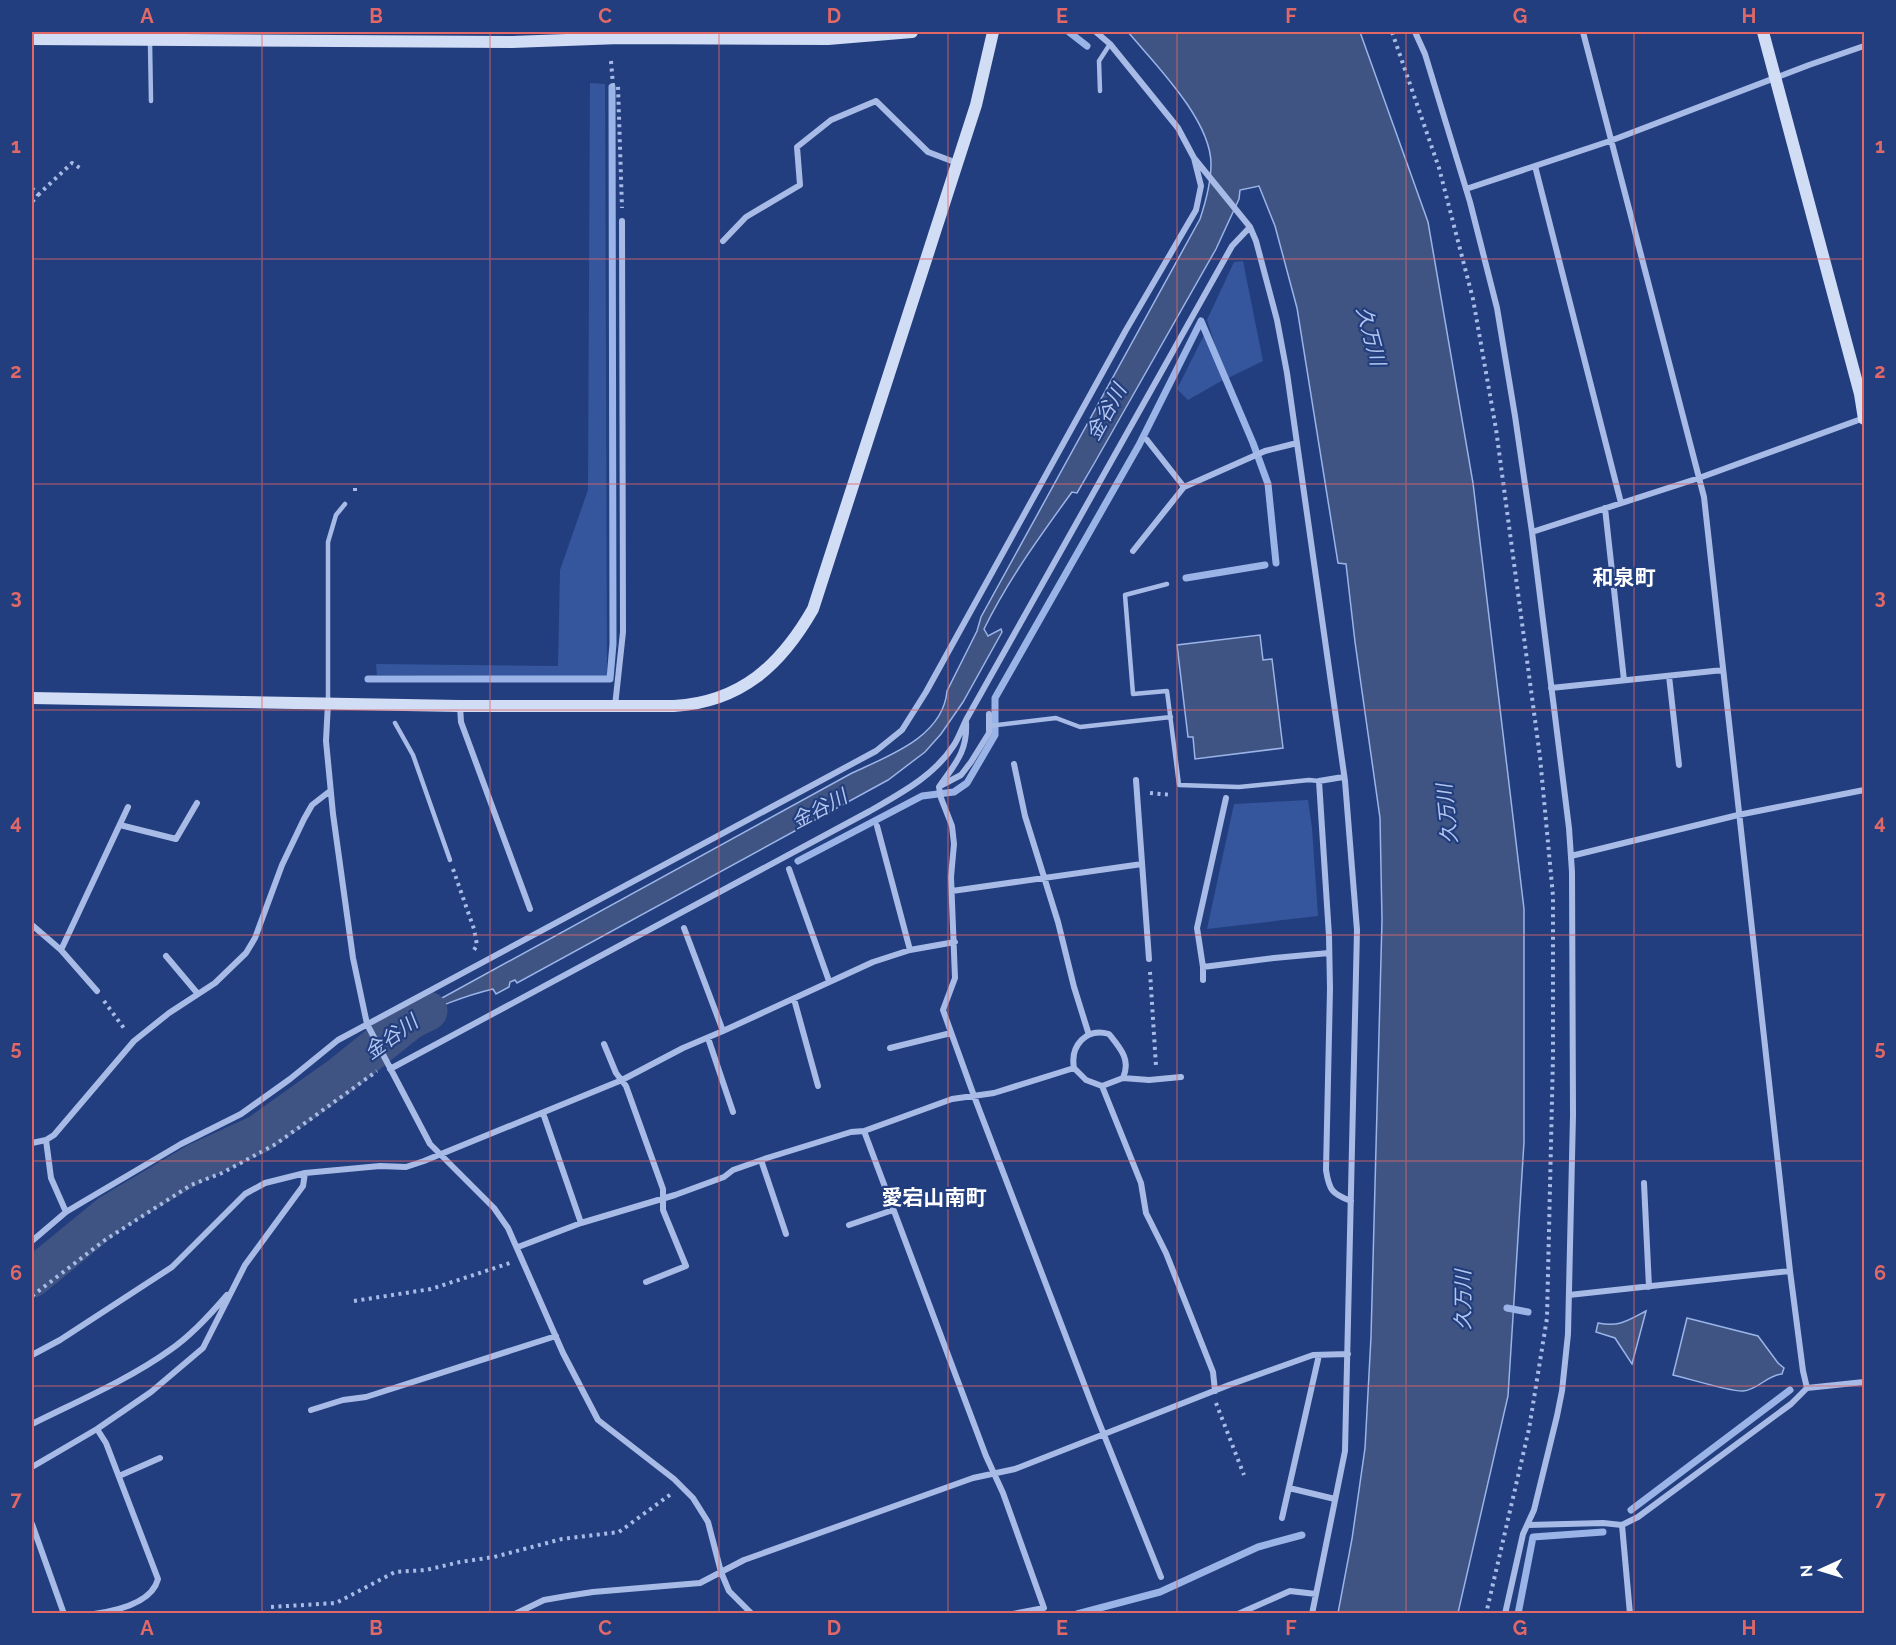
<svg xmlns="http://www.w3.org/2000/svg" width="1896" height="1645" viewBox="0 0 1896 1645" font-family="Raleway,'Noto Sans JP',sans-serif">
	<rect width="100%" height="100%" fill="#223e7e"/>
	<path fill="#35569c" d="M 590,83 L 605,84 L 607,677 L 377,675 L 376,664 L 558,666 L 560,570 L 588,490 Z
		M 1243,261 L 1263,361 L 1226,379 L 1207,320 L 1234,262 Z
		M 1207,329 L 1223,380 L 1188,400 L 1177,389 Z
		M 1308,800 L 1312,828 L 1318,916 L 1207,929 L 1234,804 Z"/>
	<path fill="#3f5483" stroke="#9ab4e8" stroke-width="1.5" d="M 1128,32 L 1360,32 L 1428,222 L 1473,483 L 1524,909 L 1524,1142 L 1508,1396 L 1458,1613 L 1338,1613 L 1352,1539 L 1365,1448 L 1371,1337 L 1382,920 L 1380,818 L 1355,642 L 1346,564 L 1338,563 L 1297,308 L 1275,226 L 1259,186 L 1240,190 L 1239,199 L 1216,249 L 1095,462 L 1077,493 L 1072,492 C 1040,536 1008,580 984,629 L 988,636 L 1001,629 L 1002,632 L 963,702 L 941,734 L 925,752 L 888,780 L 517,983 L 515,980 L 510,982 L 509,987 L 496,994 L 493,989 C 472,994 426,1009 410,1023 C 402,1031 398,1042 390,1050 L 383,1034 L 422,1009 L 852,773 C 888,756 943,737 947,691 L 977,631 L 981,617 L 1200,219 C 1206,201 1211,183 1211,164 C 1211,120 1155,64 1128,32 Z
		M 1260,635 L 1263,660 L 1272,659 L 1283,748 L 1195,759 L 1193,737 L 1188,737 L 1177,645 Z
		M 1646,1311 L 1632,1364 L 1615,1338 L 1596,1332 L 1598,1323 C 1620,1327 1627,1321 1646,1311 Z
		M 1687,1318 L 1758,1336 L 1778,1363 L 1784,1368 L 1782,1374 C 1767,1375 1758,1390 1743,1391 C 1731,1392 1687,1378 1673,1375 Z"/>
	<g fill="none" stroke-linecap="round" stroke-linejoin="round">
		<path stroke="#9ab4e8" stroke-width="7" d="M 1069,32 L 1087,46
			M 1186,578 L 1265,565
			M 368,679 L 610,679 L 613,644 L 612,87
			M 798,861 L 922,796 L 954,792 L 967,783 L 995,735 L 995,698 L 1139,445 L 1201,321 L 1253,443 L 1268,484 L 1276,563
			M 1507,1308 L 1528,1312
			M 1631,1510 L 1790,1390
			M 1077,1614 L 1160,1592 L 1258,1547 L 1302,1535
			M 1518,1614 L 1533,1537 L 1603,1532"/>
		<path stroke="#3f5483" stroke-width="39" d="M 32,1278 L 110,1214 L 196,1163 L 259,1134 L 339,1077 L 410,1020 L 428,1011"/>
		<path stroke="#a7bbe6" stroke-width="4" stroke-dasharray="3 4.5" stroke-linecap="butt" d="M 1392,32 L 1439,168 L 1473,299 L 1496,429 L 1540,757 L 1553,896 L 1553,1056 L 1547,1318 L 1529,1429 L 1486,1614
			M 611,61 L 613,85 L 618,86 L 622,208
			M 32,188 L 38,195 L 32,202
			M 38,195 L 72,163 L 80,168
			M 355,491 L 355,487
			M 1150,793 L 1172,795
			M 453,869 L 474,929 L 477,945 L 474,950
			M 1150,972 L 1156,1066
			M 104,1001 L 126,1031
			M 32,1296 L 105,1240 L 191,1185 L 222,1173 L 276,1144 L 377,1071
			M 354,1301 L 431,1289 L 510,1263
			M 1216,1403 L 1244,1475
			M 271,1607 L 336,1603 L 395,1572 L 426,1570 L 460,1562 L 494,1557 L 562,1539 L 619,1532 L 671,1494"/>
		<path stroke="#a7bbe6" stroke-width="4.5" d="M 150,42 L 151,101
			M 1100,91 L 1099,61 L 1110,44
			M 1167,584 L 1125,595 L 1133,694 L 1167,691 L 1179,785 L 1239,787 L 1309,780 L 1319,781
			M 328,701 L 328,542 L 336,515 L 345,504
			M 395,723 L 413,755 L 450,860
			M 989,726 L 1056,718 L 1080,727 L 1171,717"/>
		<path stroke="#a7bbe6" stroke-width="6" d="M 1096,32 L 1110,44 L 1178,128 L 1194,158 L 1250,227 L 1256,241 L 1277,320 L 1287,373 L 1345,781 L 1357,930 L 1345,1451 L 1312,1614
			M 1415,32 L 1425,54 L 1470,202 L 1497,308 L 1515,416 L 1532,532 L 1569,828 L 1572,872 L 1573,1115 L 1568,1334 L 1562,1391 L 1557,1416 L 1534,1510 L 1523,1534 L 1505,1614
			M 1583,32 L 1704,497 L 1790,1271 L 1803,1371 L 1807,1388
			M 1535,166 L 1621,503
			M 1466,189 L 1610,141 L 1809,65 L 1864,46
			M 723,241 L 746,217 L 800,185 L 797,147 L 831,120 L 876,101 L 928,152 L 957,163
			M 1147,440 L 1184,487
			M 1605,508 L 1624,680
			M 1532,532 L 1699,478 L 1864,418
			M 1133,551 L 1184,487 L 1265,451 L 1297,443
			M 1669,676 L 1679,765
			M 1551,688 L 1723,670
			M 328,703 L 326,741 L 333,814 L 353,958 L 367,1024 L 430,1144 L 494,1208 L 508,1228 L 563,1353 L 598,1420 L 674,1479 L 693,1498 L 708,1522 L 721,1572 L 729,1591 L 752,1614
			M 460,706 L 461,722 L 530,909
			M 615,706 L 623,632 L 622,221
			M 966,722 C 968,752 954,765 939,787 L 941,798 L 952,826 L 954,844 L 951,877 L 955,978 L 943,1010 L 974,1096 L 1094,1410 L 1161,1577
			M 1014,764 L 1025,816 L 1058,922 L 1074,987 L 1089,1035
			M 1343,777 L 1319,781 L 1329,936 L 1330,989 L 1326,1170 C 1329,1190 1332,1194 1351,1201
			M 1136,780 L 1149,959
			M 942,785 L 961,775 L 971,762 L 989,733 L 989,714
			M 1226,798 L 1197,928 L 1203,967 L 1274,958 L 1329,953
			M 120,825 L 176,839 L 197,803
			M 877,826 L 910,950
			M 1571,856 L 1738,815 L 1864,790
			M 789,869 L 829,981
			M 952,891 L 1142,864
			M 32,925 L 61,950 L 128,807
			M 684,928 L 723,1031
			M 61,950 L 97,991
			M 166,956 L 198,994
			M 1203,967 L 1203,980
			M 794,999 L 818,1086
			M 708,1038 L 733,1112
			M 604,1044 L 616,1073 L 626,1086 L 663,1189 L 663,1210 L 686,1266 L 646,1282
			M 890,1048 L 951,1033
			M 1074,1068 C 1070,1046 1086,1027 1109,1034 C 1121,1049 1131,1060 1123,1078 L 1102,1086
			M 390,1069 L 870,811 C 901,793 934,776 954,745 C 959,737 962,728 966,720 L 1232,246 L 1250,227
			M 1123,1078 L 1149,1080 L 1181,1077
			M 543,1113 L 581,1223
			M 864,1131 L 986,1456 L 1003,1493 L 1044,1608 L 1013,1614
			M 46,1140 L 54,1135 L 134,1041 L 169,1013 L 215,983 L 246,953 L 255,938 L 282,865 L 304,819 L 312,805 L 330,791
			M 32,1143 L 46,1140 L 51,1178 L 66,1212
			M 761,1160 L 786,1234
			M 1644,1183 L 1649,1287
			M 849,1225 L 893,1210
			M 32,1241 L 66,1212 L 81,1203 L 181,1144 L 241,1114 L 290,1079 L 338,1040 L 876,751 L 902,730 L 926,692 L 1126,330 L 1196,210 L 1201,186 L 1194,158
			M 518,1247 L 581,1223 L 675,1195 L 724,1177 L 733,1170 L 767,1158 L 851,1132 L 864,1131 L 952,1099 L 994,1093 L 1074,1068 L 1086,1080 L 1102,1086 L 1141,1183 L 1146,1213 L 1166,1253 L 1213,1372 L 1215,1391
			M 1569,1295 L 1790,1271
			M 32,1355 L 60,1340 L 172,1267 L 245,1194 L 265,1183 L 305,1173 L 380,1166 L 406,1167 L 424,1161 L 622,1080 L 683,1048 L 723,1031 L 873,962 L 910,950 L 955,942
			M 311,1410 L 343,1400 L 366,1397 L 556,1336
			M 32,1424 C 78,1401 128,1380 170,1350 C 192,1335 210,1315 227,1295
			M 32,1467 L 97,1429 L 151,1392 L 203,1348 L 245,1265 L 303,1186 L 305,1173
			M 119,1476 L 160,1458
			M 1289,1488 L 1335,1499
			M 1282,1518 L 1319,1355
			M 32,1524 L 64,1614
			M 1528,1525 L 1603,1523 L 1622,1525 L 1638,1517 L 1791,1404 L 1807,1388 L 1864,1382
			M 1622,1525 L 1630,1614
			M 94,1614 C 115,1611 152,1603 158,1579 L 106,1443 L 97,1429
			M 515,1614 L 544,1600 L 567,1596 L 593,1592 L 700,1583 L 744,1560 L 973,1478 L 1015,1469 L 1229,1385 L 1313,1355 L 1348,1354
			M 1238,1614 L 1290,1591 L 1316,1594"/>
		<path stroke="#d1dcf5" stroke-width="12" d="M 1763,32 L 1860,394 L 1864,419
			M 32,39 L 512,42 L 620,38 L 828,39 L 912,32
			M 32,698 L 460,706 L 674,706 C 741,702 781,665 813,609 L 976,105 L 993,32"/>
	</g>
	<path fill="none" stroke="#e26868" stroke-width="1.5" stroke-opacity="0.55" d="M 262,32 L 262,1614M 490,32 L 490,1614M 719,32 L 719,1614M 948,32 L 948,1614M 1177,32 L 1177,1614M 1406,32 L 1406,1614M 1634,32 L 1634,1614M 32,259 L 1864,259M 32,484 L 1864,484M 32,710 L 1864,710M 32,935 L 1864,935M 32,1161 L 1864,1161M 32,1386 L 1864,1386"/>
	<g text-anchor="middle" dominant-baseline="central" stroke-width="4.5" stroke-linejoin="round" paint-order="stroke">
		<g font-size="20" font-style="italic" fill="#b2c5ee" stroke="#223e7e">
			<text transform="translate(1371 336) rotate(75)">久万川</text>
			<text transform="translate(1106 412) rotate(-61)">金谷川</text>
			<text transform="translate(819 809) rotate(-28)">金谷川</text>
			<text transform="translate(1447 814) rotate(-96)">久万川</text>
			<text transform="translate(391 1037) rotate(-36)">金谷川</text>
			<text transform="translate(1463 1300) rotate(-90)">久万川</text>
		</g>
		<g font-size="21" font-weight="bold" fill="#fff" stroke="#223e7e">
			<text x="1624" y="577">和泉町</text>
			<text x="934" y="1197">愛宕山南町</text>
		</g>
	</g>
	<rect width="1896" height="1645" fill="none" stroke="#223e7e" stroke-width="66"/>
	<g transform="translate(1821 1570) rotate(266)" stroke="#223e7e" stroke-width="4.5" paint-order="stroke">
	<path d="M0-4.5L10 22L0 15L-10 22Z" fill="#ffffff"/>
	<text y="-9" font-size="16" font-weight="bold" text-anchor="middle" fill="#ffffff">N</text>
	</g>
	<rect x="33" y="33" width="1830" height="1579" fill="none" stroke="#e26868" stroke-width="2"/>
	<g font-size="20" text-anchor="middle" font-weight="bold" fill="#e26868">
		<text x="147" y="23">A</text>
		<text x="376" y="23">B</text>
		<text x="605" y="23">C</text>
		<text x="834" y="23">D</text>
		<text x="1062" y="23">E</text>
		<text x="1291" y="23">F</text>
		<text x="1520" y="23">G</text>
		<text x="1749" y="23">H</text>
		<text x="16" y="153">1</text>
		<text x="1880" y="153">1</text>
		<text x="16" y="378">2</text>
		<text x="1880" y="378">2</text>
		<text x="16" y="604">3</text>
		<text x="1880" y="604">3</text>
		<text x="16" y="829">4</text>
		<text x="1880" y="829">4</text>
		<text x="16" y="1055">5</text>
		<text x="1880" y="1055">5</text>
		<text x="16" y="1280">6</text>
		<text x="1880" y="1280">6</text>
		<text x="16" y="1506">7</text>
		<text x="1880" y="1506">7</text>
		<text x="147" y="1635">A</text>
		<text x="376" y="1635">B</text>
		<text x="605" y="1635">C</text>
		<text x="834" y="1635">D</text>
		<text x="1062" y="1635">E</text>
		<text x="1291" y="1635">F</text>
		<text x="1520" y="1635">G</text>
		<text x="1749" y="1635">H</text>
	</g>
</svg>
